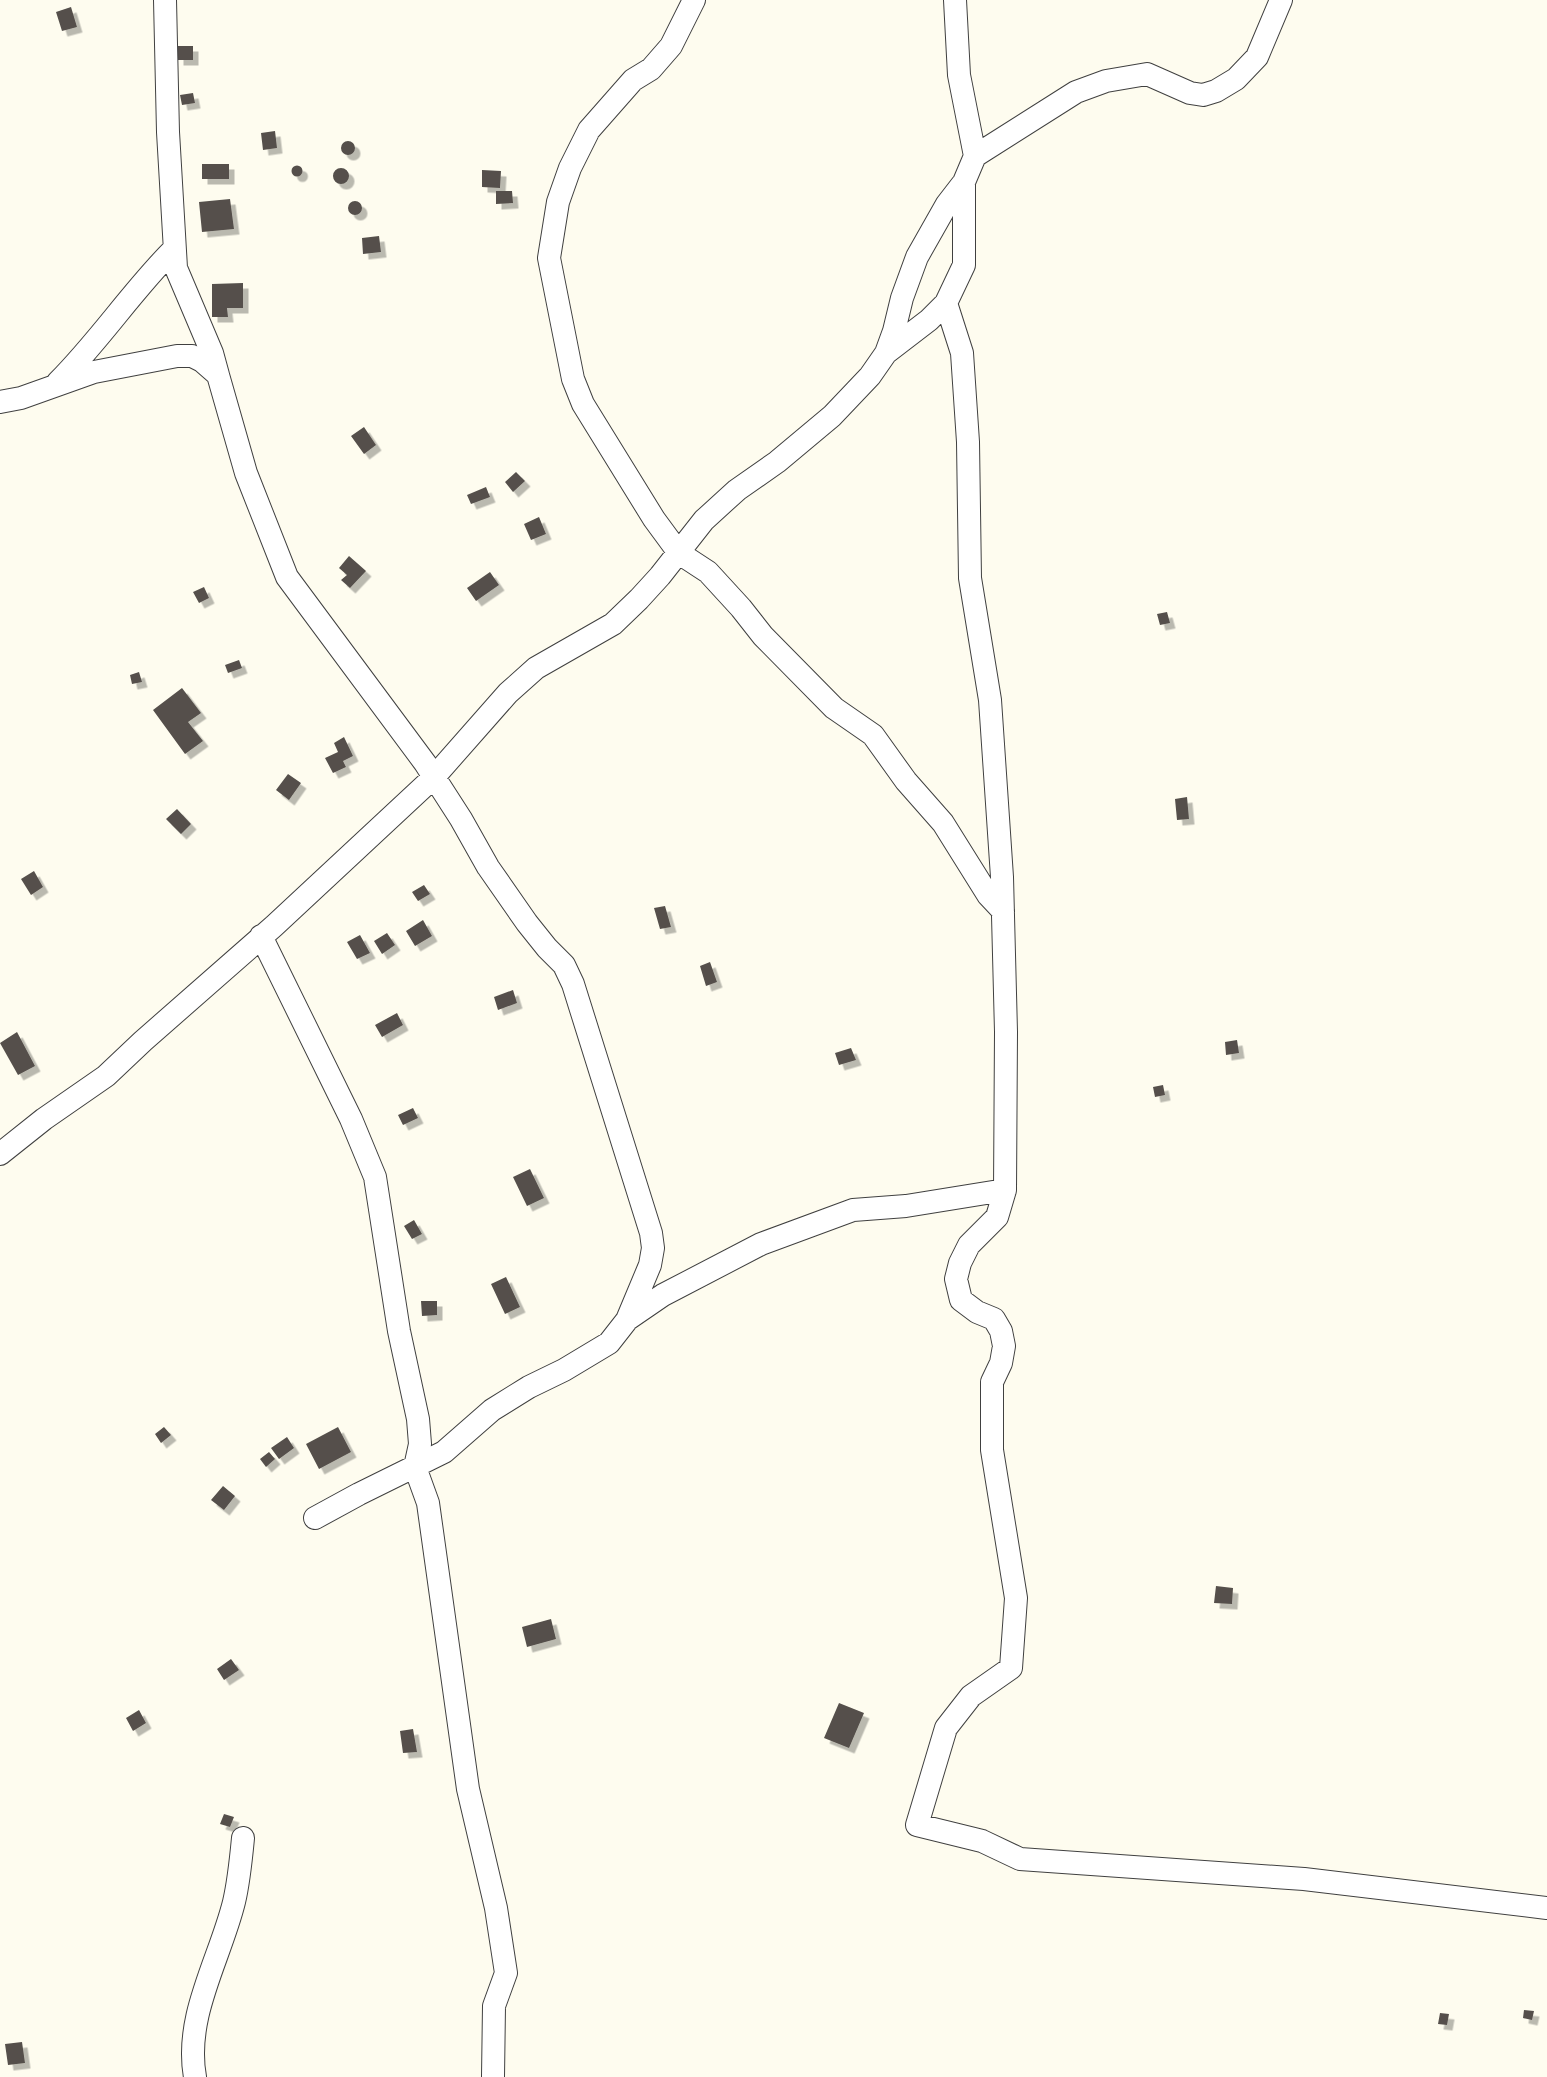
<svg xmlns="http://www.w3.org/2000/svg" width="1547" height="2077" viewBox="0 0 1547 2077" font-family="Spectral,serif">
	<defs>
		<filter id="shadow"><feDropShadow dx="5.5" dy="5.5" stdDeviation="0" flood-color="#0004"/></filter>
	</defs>
	<rect width="100%" height="100%" fill="#fefcef"/>
	<path fill="#55504b" filter="url(#shadow)" d="M 71,7 L 77,27 L 62,31 L 56,12 Z
		M 178,46 L 193,46 L 193,60 L 178,60 Z
		M 193,93 L 195,103 L 182,105 L 180,95 Z
		M 275,131 L 277,148 L 263,150 L 261,133 Z
		M341 148a7 7 0 1 1 14 0a7 7 0 1 1-14 0Z
		M 202,164 L 229,164 L 229,179 L 202,179 Z
		M291.5 171a5.5 5.5 0 1 1 11 0a5.5 5.5 0 1 1-11 0Z
		M333 176a8 8 0 1 1 16 0a8 8 0 1 1-16 0Z
		M 482,170 L 501,171 L 500,188 L 482,187 Z
		M 496,191 L 512,191 L 513,203 L 496,204 Z
		M 230,199 L 234,229 L 202,232 L 199,202 Z
		M348 208a7 7 0 1 1 14 0a7 7 0 1 1-14 0Z
		M 379,236 L 381,252 L 363,254 L 362,238 Z
		M 243,283 L 243,308 L 227,308 L 228,317 L 212,317 L 212,284 Z
		M 364,427 L 376,445 L 364,454 L 351,436 Z
		M 516,472 L 525,481 L 513,492 L 505,482 Z
		M 486,487 L 490,497 L 471,504 L 467,495 Z
		M 539,517 L 546,534 L 531,540 L 524,524 Z
		M 349,556 L 366,571 L 350,588 L 341,580 L 347,575 L 339,568 Z
		M 490,572 L 499,585 L 476,601 L 467,588 Z
		M 204,587 L 209,598 L 199,603 L 193,592 Z
		M 1167,612 L 1170,623 L 1160,625 L 1157,614 Z
		M 239,660 L 242,668 L 228,673 L 225,665 Z
		M 139,672 L 142,682 L 132,684 L 130,675 Z
		M 182,688 L 201,713 L 188,722 L 203,741 L 185,754 L 153,710 Z
		M 344,737 L 353,756 L 343,761 L 346,767 L 333,773 L 325,758 L 338,752 L 334,743 Z
		M 288,774 L 301,783 L 289,800 L 276,790 Z
		M 1187,797 L 1189,819 L 1177,820 L 1175,799 Z
		M 177,809 L 191,824 L 181,834 L 166,819 Z
		M 34,871 L 43,887 L 31,895 L 21,879 Z
		M 424,885 L 430,894 L 418,901 L 412,892 Z
		M 665,906 L 671,927 L 660,929 L 654,908 Z
		M 423,920 L 432,936 L 415,946 L 406,931 Z
		M 387,933 L 395,945 L 382,954 L 374,941 Z
		M 360,935 L 370,953 L 357,959 L 347,942 Z
		M 710,962 L 717,982 L 706,986 L 700,966 Z
		M 513,990 L 517,1003 L 498,1010 L 494,997 Z
		M 397,1013 L 403,1025 L 382,1037 L 375,1025 Z
		M 17,1032 L 35,1066 L 18,1075 L 0,1043 Z
		M 1237,1040 L 1239,1053 L 1226,1055 L 1225,1042 Z
		M 851,1048 L 856,1060 L 839,1065 L 835,1053 Z
		M 1163,1085 L 1165,1095 L 1155,1097 L 1153,1087 Z
		M 413,1108 L 418,1118 L 403,1125 L 398,1115 Z
		M 530,1169 L 544,1198 L 527,1206 L 513,1177 Z
		M 414,1220 L 422,1234 L 412,1239 L 404,1226 Z
		M 506,1277 L 520,1307 L 505,1314 L 491,1284 Z
		M 421,1301 L 437,1301 L 437,1315 L 422,1316 Z
		M 164,1427 L 171,1435 L 161,1443 L 155,1434 Z
		M 338,1427 L 351,1452 L 319,1469 L 306,1444 Z
		M 287,1437 L 294,1448 L 279,1459 L 271,1448 Z
		M 269,1452 L 275,1459 L 266,1467 L 260,1459 Z
		M 223,1486 L 235,1496 L 224,1510 L 211,1500 Z
		M 1216,1586 L 1233,1588 L 1232,1604 L 1214,1603 Z
		M 551,1619 L 556,1639 L 527,1647 L 522,1627 Z
		M 231,1659 L 239,1670 L 224,1680 L 217,1669 Z
		M 839,1703 L 864,1713 L 849,1748 L 824,1738 Z
		M 139,1710 L 146,1723 L 133,1731 L 126,1718 Z
		M 413,1729 L 417,1752 L 403,1753 L 400,1731 Z
		M 224,1814 L 234,1817 L 230,1827 L 220,1824 Z
		M 1524,2010 L 1534,2011 L 1532,2020 L 1523,2018 Z
		M 1440,2013 L 1449,2014 L 1447,2025 L 1438,2024 Z
		M 22,2042 L 25,2063 L 8,2065 L 5,2044 Z"/>
	<g fill="none" stroke-linecap="round" stroke-linejoin="round">
		<g stroke="#404040" stroke-width="24">
			<path id="minor" d="M 165,0 L 168,132 L 176,268 L 212,353 L 218,375
				M 694,0 L 671,46 L 651,69 L 633,80 L 589,130 L 570,168 L 558,202 L 549,258 L 573,379 L 583,404 L 654,519 L 679,553 L 708,572 L 741,608 L 763,636 L 834,708 L 873,735 L 906,781 L 943,823 L 988,895 L 1003,911
				M 955,0 L 959,75 L 975,156
				M 946,303 L 962,353 L 968,442 L 970,578 L 990,700 L 1002,877 L 1006,1032 L 1005,1190 L 997,1217 L 969,1245 L 960,1263 L 956,1279 L 961,1300 L 977,1312 L 994,1319 L 1001,1331 L 1004,1346 L 1001,1363 L 992,1382 L 992,1450 L 1016,1598 L 1011,1668 L 971,1696 L 946,1728 L 917,1825 L 982,1841 L 1020,1859 L 1304,1879 L 1547,1908
				M 886,353 L 894,331 L 902,298 L 917,257 L 947,204 L 964,182 L 975,156 L 1076,92 L 1106,81 L 1147,74 L 1190,93 L 1203,95 L 1216,91 L 1236,79 L 1257,57 L 1281,0
				M 58,382 C 100,340 132,291 173,250
				M 0,402 L 21,398 L 94,372 L 177,356 L 192,356 L 202,361 L 218,375 L 246,473 L 287,577 L 425,763 L 461,819 L 488,867 L 527,923 L 547,948 L 564,965 L 573,984 L 651,1233 L 653,1248 L 650,1265 L 627,1320 L 609,1343 L 564,1370 L 529,1387 L 492,1410 L 444,1452 L 359,1494 L 315,1518
				M 261,936 L 351,1119 L 375,1177 L 399,1331 L 418,1419 L 420,1444 L 415,1467 L 428,1503 L 468,1789 L 496,1908 L 506,1973 L 494,2006 L 493,2077
				M 0,1154 L 44,1119 L 106,1076 L 143,1041 L 274,926 L 434,777 L 508,693 L 536,668 L 613,624 L 639,599 L 660,576 L 704,520 L 737,490 L 777,462 L 832,416 L 870,376 L 886,353 L 929,320 L 946,303 L 964,265 L 964,182
				M 628,1319 L 663,1295 L 761,1244 L 853,1210 L 906,1206 L 1005,1190
				M 195,2077 C 184,2016 220,1959 234,1902 C 239,1881 241,1859 243,1838"/>
		</g>
		<use href="#minor" stroke="#fff" stroke-width="22"/>
	</g>
</svg>
